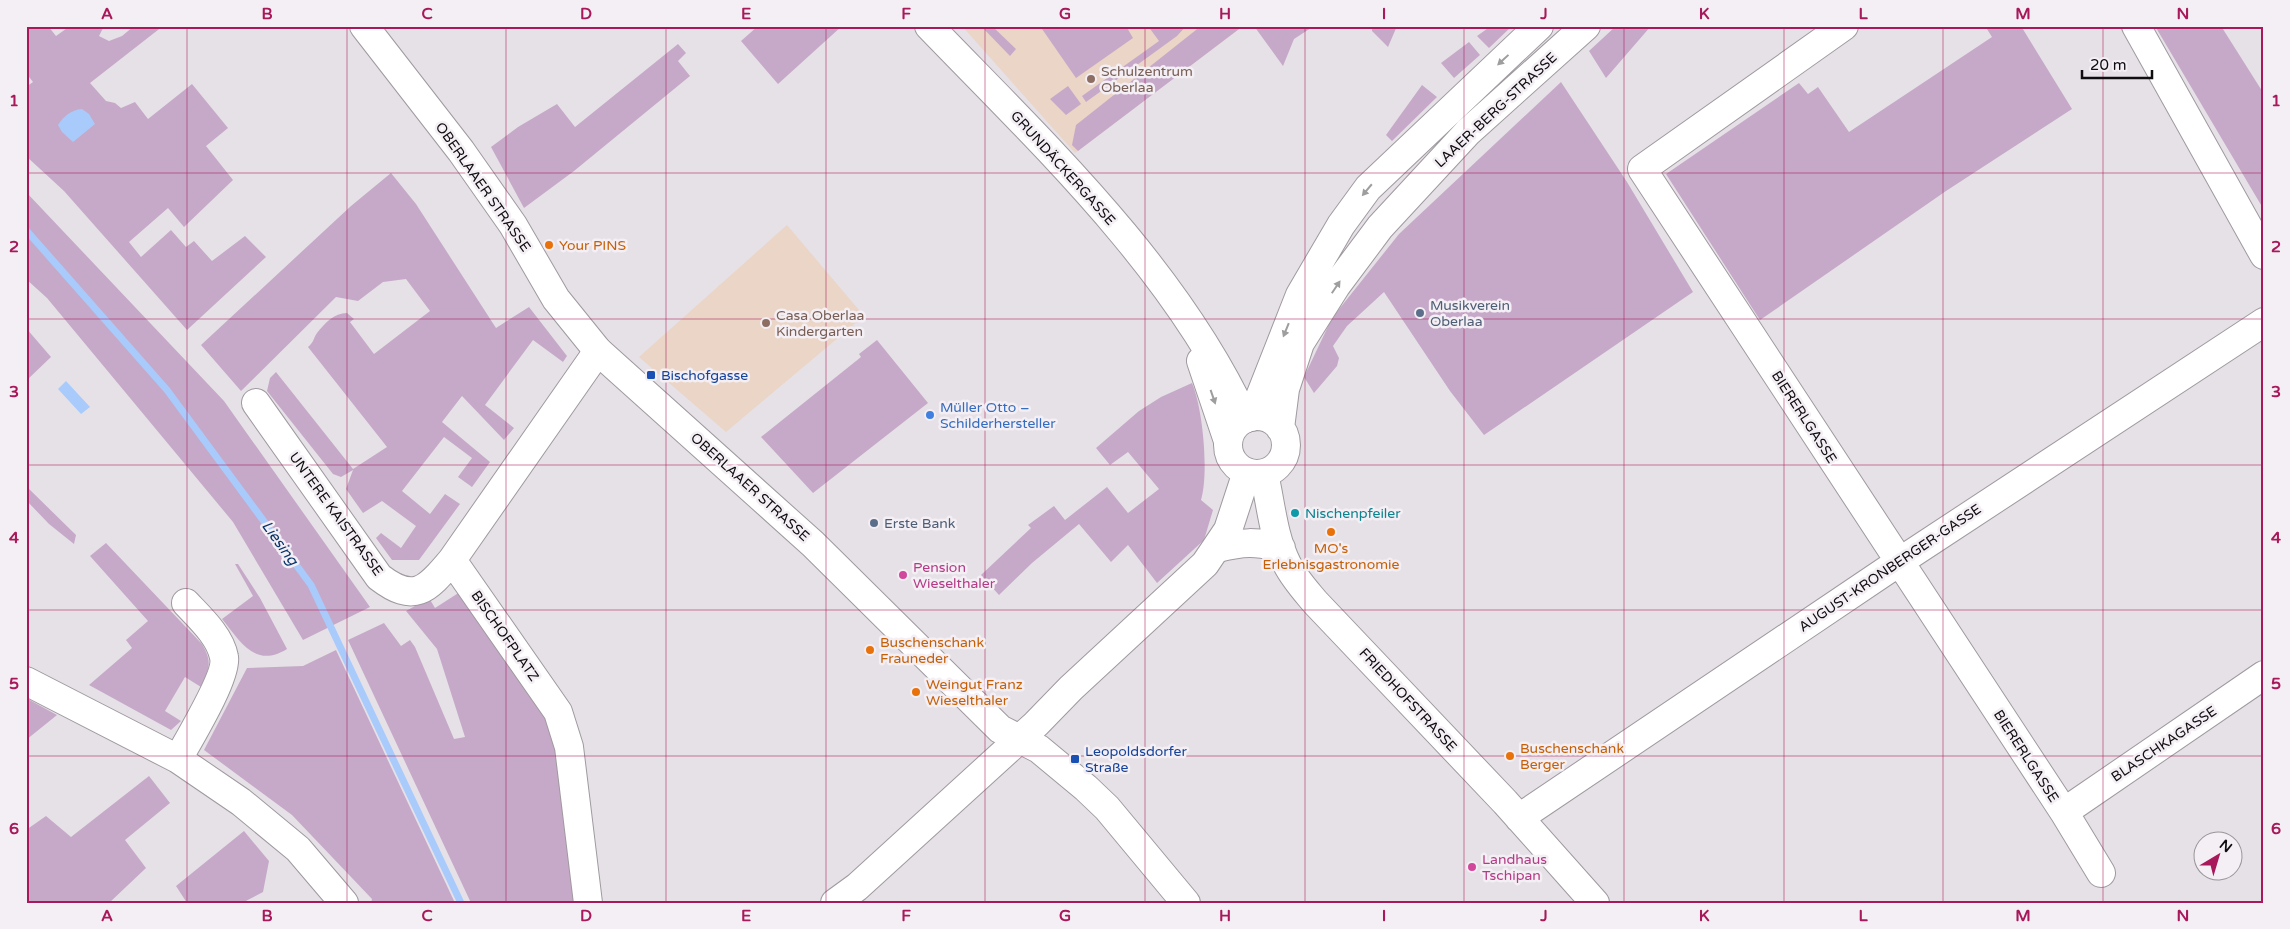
<svg xmlns="http://www.w3.org/2000/svg" width="2290" height="929" viewBox="0 0 2290 929" font-family="'Varela Round',sans-serif">
	<rect width="100%" height="100%" fill="#e6e1e7"/>
	<path fill="#ead5c7" d="M 962,26 L 1243,26 L 1075,153 Z
		M 787,225 L 864,316 L 726,432 L 639,357 Z"/>
	<path fill="#c6a9c8" d="M 26,26 L 48,26 L 56,36 L 70,26 L 104,26 L 99,36 L 109,41 L 122,36 L 134,26 L 163,26 L 90,83 L 106,101 L 115,103 L 121,108 L 135,102 L 148,119 L 192,84 L 228,128 L 206,146 L 233,180 L 184,227 L 168,208 L 129,242 L 141,257 L 171,230 L 186,247 L 194,241 L 212,261 L 245,236 L 266,257 L 187,330 L 64,191 L 26,156 L 26,87 L 33,82 L 26,73 Z
		M 758,26 L 842,26 L 778,84 L 741,41 Z
		M 981,26 L 992,26 L 1016,49 L 1010,56 Z
		M 1040,26 L 1126,26 L 1133,38 L 1076,78 Z
		M 1148,26 L 1186,26 L 1177,36 L 1086,102 L 1082,96 L 1159,41 Z
		M 1201,26 L 1243,26 L 1078,151 L 1072,145 L 1076,125 Z
		M 1254,26 L 1314,26 L 1294,39 L 1283,66 Z
		M 1372,26 L 1397,26 L 1388,47 L 1372,31 Z
		M 1491,26 L 1512,26 L 1489,48 L 1477,36 Z
		M 1616,26 L 1651,26 L 1606,78 L 1589,51 Z
		M 1985,26 L 2021,26 L 2072,109 L 1946,191 L 1760,320 L 1666,174 L 1799,83 L 1808,94 L 1818,87 L 1849,132 L 1992,37 Z
		M 2155,26 L 2221,26 L 2264,94 L 2264,210 Z
		M 1469,42 L 1480,55 L 1454,78 L 1441,63 Z
		M 678,44 L 686,53 L 678,61 L 690,76 L 574,171 L 524,208 L 491,147 L 518,127 L 557,104 L 575,127 Z
		M 1561,82 L 1627,182 L 1693,292 L 1484,435 L 1450,391 L 1384,292 L 1347,326 L 1333,346 L 1339,358 L 1337,366 L 1314,393 L 1304,377 L 1332,318 L 1399,234 Z
		M 1422,85 L 1437,97 L 1392,141 L 1386,135 Z
		M 1068,86 L 1081,104 L 1066,115 L 1050,99 Z
		M 391,173 L 416,204 L 496,328 L 529,307 L 567,356 L 563,362 L 533,340 L 485,405 L 514,428 L 504,440 L 462,396 L 442,422 L 490,462 L 472,487 L 458,477 L 472,458 L 444,437 L 402,491 L 430,514 L 445,494 L 460,504 L 419,560 L 392,560 L 376,538 L 381,533 L 401,548 L 416,526 L 382,501 L 363,513 L 346,489 L 353,470 L 341,477 L 333,474 L 267,391 L 270,378 L 276,372 L 353,469 L 387,447 L 308,347 C 314,342 313,339 317,333 C 325,323 334,313 347,313 L 354,319 L 350,322 L 374,354 L 430,311 L 406,279 L 383,282 L 358,301 L 336,297 L 241,391 L 201,345 L 351,206 Z
		M 26,192 L 224,401 L 370,607 L 303,640 L 233,522 L 47,298 L 26,279 Z
		M 26,328 L 51,357 L 27,380 L 26,379 Z
		M 877,340 L 928,403 L 813,493 L 761,437 L 861,357 L 859,354 Z
		M 1192,383 C 1203,409 1209,473 1201,500 L 1213,510 L 1204,540 L 1157,583 L 1128,545 L 1111,562 L 1079,524 L 1032,563 L 999,595 L 981,575 L 1031,528 L 1028,525 L 1054,506 L 1065,520 L 1107,487 L 1128,513 L 1159,489 L 1128,452 L 1110,465 L 1096,448 L 1139,411 L 1161,397 Z
		M 26,486 L 76,535 L 74,544 L 49,524 L 26,500 Z
		M 106,543 L 202,644 C 213,663 209,668 201,687 L 185,677 L 165,711 L 181,721 L 171,730 L 89,685 L 132,648 L 126,640 L 148,621 L 90,556 Z
		M 235,564 L 238,564 L 260,598 L 287,649 C 255,669 240,641 222,619 L 253,596 Z
		M 460,592 L 540,702 L 557,736 L 575,903 L 471,903 L 348,640 L 384,623 L 401,646 L 410,640 L 415,647 L 454,739 L 465,737 L 437,649 L 406,611 L 429,598 L 435,608 Z
		M 336,650 L 455,903 L 371,903 L 372,899 L 292,815 L 204,750 L 247,668 L 303,666 Z
		M 26,698 L 57,715 L 26,740 Z
		M 149,776 L 170,803 L 125,840 L 146,868 L 109,903 L 26,903 L 26,830 L 46,816 L 71,837 Z
		M 244,831 L 269,861 L 263,892 L 242,903 L 187,903 L 176,886 Z"/>
	<path fill="#a8cbfc" d="M 82,109 L 89,114 L 95,124 L 73,142 L 62,132 L 58,125 C 64,116 71,110 82,109 Z
		M 66,381 L 90,407 L 81,414 L 58,389 Z"/>
	<g fill="none" stroke-linecap="round" stroke-linejoin="round">
		<path stroke="#a8cbfc" stroke-width="7" d="M 26,230 L 167,390 L 311,585 L 461,903"/>
		<g stroke="#9f9a9f" stroke-width="30">
			<path id="street" d="M 929,26 C 1044,145 1175,268 1245,419
				M 1844,26 L 1642,169 L 2064,812 L 2101,873
				M 2136,26 L 2264,255
				M 1201,361 L 1228,441
				M 256,403 L 379,577 C 414,604 427,590 452,560 L 598,351
				M 1264,474 C 1271,504 1273,536 1287,564 C 1294,578 1305,590 1315,602 L 1505,802 L 1595,903
				M 1218,548 C 1243,542 1255,541 1281,548
				M 452,560 L 558,712 L 569,747 L 588,903
				M 26,681 L 178,759 L 241,802 L 298,849 L 344,903
				M 178,759 C 189,739 228,675 224,657 C 220,636 200,618 186,603
				M 2064,812 L 2264,675
				M 1519,818 L 1899,562 L 2264,322"/>
		</g>
		<g stroke="#9f9a9f" stroke-width="30">
			<path id="secondary" d="M 364,26 L 461,151 L 513,225 L 556,299 L 598,351 L 813,544 L 1000,729 L 1039,749 L 1086,788 L 1107,808 L 1186,903
				M1228 445a29 29 0 1 1 58 0a29 29 0 1 1-58 0Z
				M 1252,417 L 1300,295 L 1341,225 L 1368,188 L 1539,26
				M 1280,428 L 1285,389 L 1300,343 L 1336,286 L 1380,227 L 1468,132 L 1586,26
				M 835,903 L 857,887 L 1036,724 L 1071,688 L 1205,564 L 1228,530 L 1247,472"/>
		</g>
		<use href="#street" stroke="#fff" stroke-width="28"/>
		<use href="#secondary" stroke="#fff" stroke-width="28"/>
	</g>
	<defs><path id="oneway-solid" d="M-6-.8H1V-3.2L6.5 0L1 3.2V.8H-6Z" transform="scale(1.25)"/></defs>
	<g fill="#9f9e9f">
		<use href="#oneway-solid" transform="translate(1503 60) rotate(137)"/>
		<use href="#oneway-solid" transform="translate(1367 190) rotate(130)"/>
		<use href="#oneway-solid" transform="translate(1336 287) rotate(-56)"/>
		<use href="#oneway-solid" transform="translate(1286 330) rotate(112)"/>
		<use href="#oneway-solid" transform="translate(1213 397) rotate(71)"/>
	</g>
	<path fill="none" stroke="#a7195a" stroke-width="1" stroke-opacity="0.55" d="M 187,26 L 187,903M 347,26 L 347,903M 506,26 L 506,903M 666,26 L 666,903M 826,26 L 826,903M 985,26 L 985,903M 1145,26 L 1145,903M 1305,26 L 1305,903M 1464,26 L 1464,903M 1624,26 L 1624,903M 1784,26 L 1784,903M 1943,26 L 1943,903M 2103,26 L 2103,903M 26,173 L 2264,173M 26,319 L 2264,319M 26,465 L 2264,465M 26,610 L 2264,610M 26,756 L 2264,756"/>
	<g fill="#8d6e63" stroke="#f4eff4" stroke-width="2">
		<circle cx="1091" cy="79" r="5"/>
		<circle cx="766" cy="323" r="5"/>
	</g>
	<g fill="#e8710a" stroke="#f4eff4" stroke-width="2">
		<circle cx="549" cy="245" r="5"/>
		<circle cx="1331" cy="532" r="5"/>
		<circle cx="870" cy="650" r="5"/>
		<circle cx="916" cy="692" r="5"/>
		<circle cx="1510" cy="756" r="5"/>
	</g>
	<g fill="#5c6f8a" stroke="#f4eff4" stroke-width="2">
		<circle cx="1420" cy="313" r="5"/>
		<circle cx="874" cy="523" r="5"/>
	</g>
	<g fill="#1a4fb4" stroke="#f4eff4" stroke-width="2">
		<rect x="646" y="370" width="10" height="10" rx="2.5"/>
		<rect x="1070" y="754" width="10" height="10" rx="2.5"/>
	</g>
	<circle fill="#3f7fe0" stroke="#f4eff4" stroke-width="2" cx="930" cy="415" r="5"/>
	<circle fill="#0f9aa8" stroke="#f4eff4" stroke-width="2" cx="1295" cy="513" r="5"/>
	<g fill="#d1479c" stroke="#f4eff4" stroke-width="2">
		<circle cx="903" cy="575" r="5"/>
		<circle cx="1472" cy="867" r="5"/>
	</g>
	<g text-anchor="middle" dominant-baseline="central" stroke-width="5" stroke-linejoin="round" paint-order="stroke">
		<g font-size="14" fill="#785e54" stroke="#f4eff4" text-anchor="start">
			<text x="1101" y="71">Schulzentrum<tspan x="1101" dy="16">Oberlaa</tspan></text>
			<text x="776" y="315">Casa Oberlaa<tspan x="776" dy="16">Kindergarten</tspan></text>
		</g>
		<g font-size="14" fill="#0f0d0f" stroke="#f4eff4">
			<text transform="translate(1496 110) rotate(-43)">LAAER-BERG-STRASSE</text>
			<text transform="translate(1063 168) rotate(48)">GRUNDÄCKERGASSE</text>
			<text transform="translate(483 187) rotate(55)">OBERLAAER STRASSE</text>
			<text transform="translate(1804 417) rotate(57)">BIERERLGASSE</text>
			<text transform="translate(750 487) rotate(42)">OBERLAAER STRASSE</text>
			<text transform="translate(336 514) rotate(54)">UNTERE KAISTRASSE</text>
			<text transform="translate(1890 568) rotate(-34)">AUGUST-KRONBERGER-GASSE</text>
			<text transform="translate(505 636) rotate(55)">BISCHOFPLATZ</text>
			<text transform="translate(1408 700) rotate(47)">FRIEDHOFSTRASSE</text>
			<text transform="translate(2164 744) rotate(-34)">BLASCHKAGASSE</text>
			<text transform="translate(2026 756) rotate(57)">BIERERLGASSE</text>
		</g>
		<g font-size="14" fill="#c56008" stroke="#f4eff4" text-anchor="start">
			<text x="559" y="245">Your PINS</text>
			<text x="1331" y="548" text-anchor="middle">MO's<tspan x="1331" dy="16">Erlebnisgastronomie</tspan></text>
			<text x="880" y="642">Buschenschank<tspan x="880" dy="16">Frauneder</tspan></text>
			<text x="926" y="684">Weingut Franz<tspan x="926" dy="16">Wieselthaler</tspan></text>
			<text x="1520" y="748">Buschenschank<tspan x="1520" dy="16">Berger</tspan></text>
		</g>
		<g font-size="14" fill="#4e5e75" stroke="#f4eff4" text-anchor="start">
			<text x="1430" y="305">Musikverein<tspan x="1430" dy="16">Oberlaa</tspan></text>
			<text x="884" y="523">Erste Bank</text>
		</g>
		<g font-size="14" fill="#164399" stroke="#f4eff4" text-anchor="start">
			<text x="661" y="375">Bischofgasse</text>
			<text x="1085" y="751">Leopoldsdorfer<tspan x="1085" dy="16">Straße</tspan></text>
		</g>
		<g font-size="14" fill="#366cbe" stroke="#f4eff4" text-anchor="start">
			<text x="940" y="407">Müller Otto –<tspan x="940" dy="16">Schilderhersteller</tspan></text>
		</g>
		<g font-size="14" fill="#0d838f" stroke="#f4eff4" text-anchor="start">
			<text x="1305" y="513">Nischenpfeiler</text>
		</g>
		<g font-size="14" fill="#b23c85" stroke="#f4eff4" text-anchor="start">
			<text x="913" y="567">Pension<tspan x="913" dy="16">Wieselthaler</tspan></text>
			<text x="1482" y="859">Landhaus<tspan x="1482" dy="16">Tschipan</tspan></text>
		</g>
		<g font-size="15" font-style="italic" fill="#06336c" stroke="#f4eff4">
			<text transform="translate(280 543) rotate(54)">Liesing</text>
		</g>
	</g>
	<rect width="2290" height="929" fill="none" stroke="#f4eff4" stroke-width="55"/>
	<g transform="translate(2218 856) rotate(38)"><circle r="24" fill="#f4eff4" stroke="#989598"/>
	<path d="M0-4L9 19L0 12L-9 19Z" fill="#a7195a"/>
	<text y="-8" font-size="14" font-weight="bold" text-anchor="middle" fill="#0f0d0f">N</text>
	</g>
	<path d="M2082 70v8h70v-8" fill="none" stroke="#0f0d0f" stroke-width="2.5"/>
	<text x="2090" y="70" font-size="15" fill="#0f0d0f" stroke="#f4eff4" stroke-width="4" paint-order="stroke">20 m</text>
	<rect x="28" y="28" width="2234" height="874" fill="none" stroke="#a7195a" stroke-width="2"/>
	<g font-size="16" text-anchor="middle" font-weight="bold" fill="#a7195a">
		<text x="107" y="19">A</text>
		<text x="267" y="19">B</text>
		<text x="427" y="19">C</text>
		<text x="586" y="19">D</text>
		<text x="746" y="19">E</text>
		<text x="906" y="19">F</text>
		<text x="1065" y="19">G</text>
		<text x="1225" y="19">H</text>
		<text x="1384" y="19">I</text>
		<text x="1544" y="19">J</text>
		<text x="1704" y="19">K</text>
		<text x="1863" y="19">L</text>
		<text x="2023" y="19">M</text>
		<text x="2183" y="19">N</text>
		<text x="14" y="106">1</text>
		<text x="2276" y="106">1</text>
		<text x="14" y="252">2</text>
		<text x="2276" y="252">2</text>
		<text x="14" y="397">3</text>
		<text x="2276" y="397">3</text>
		<text x="14" y="543">4</text>
		<text x="2276" y="543">4</text>
		<text x="14" y="689">5</text>
		<text x="2276" y="689">5</text>
		<text x="14" y="834">6</text>
		<text x="2276" y="834">6</text>
		<text x="107" y="921">A</text>
		<text x="267" y="921">B</text>
		<text x="427" y="921">C</text>
		<text x="586" y="921">D</text>
		<text x="746" y="921">E</text>
		<text x="906" y="921">F</text>
		<text x="1065" y="921">G</text>
		<text x="1225" y="921">H</text>
		<text x="1384" y="921">I</text>
		<text x="1544" y="921">J</text>
		<text x="1704" y="921">K</text>
		<text x="1863" y="921">L</text>
		<text x="2023" y="921">M</text>
		<text x="2183" y="921">N</text>
	</g>
</svg>
